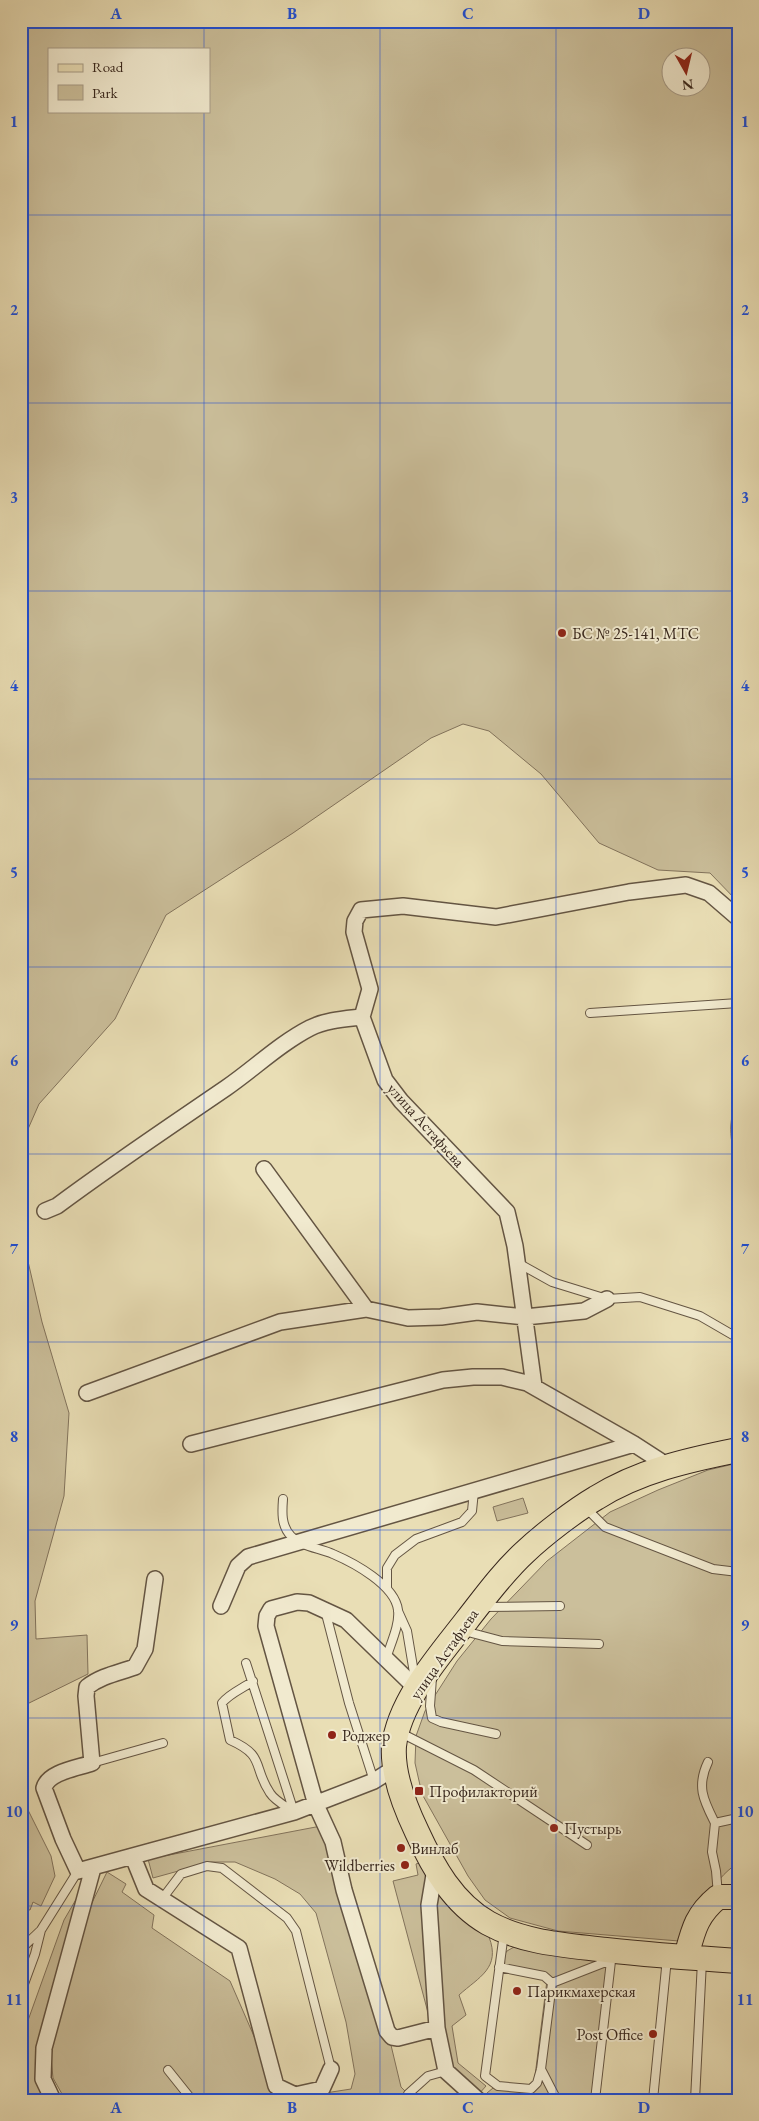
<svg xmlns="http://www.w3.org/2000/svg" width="759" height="2121" viewBox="0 0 759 2121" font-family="'EB Garamond',serif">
	<rect width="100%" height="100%" fill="#e9deb5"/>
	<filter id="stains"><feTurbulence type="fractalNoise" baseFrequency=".004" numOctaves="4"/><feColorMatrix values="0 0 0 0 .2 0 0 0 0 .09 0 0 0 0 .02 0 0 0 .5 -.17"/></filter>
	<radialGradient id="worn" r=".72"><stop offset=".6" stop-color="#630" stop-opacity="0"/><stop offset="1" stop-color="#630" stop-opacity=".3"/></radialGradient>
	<path fill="#cbbf9b" stroke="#82735c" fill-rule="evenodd" d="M 21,21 L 738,21 L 738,902 L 710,873 L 658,870 L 599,843 L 541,774 L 489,731 L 463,724 L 431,738 L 293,833 L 166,915 L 115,1019 L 39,1104 L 21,1145 ZM 49,49 L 209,49 L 209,111 L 49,111 ZM 672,58 L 702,58 L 702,88 L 672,88 Z
		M 738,1099 L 738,1168 C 731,1144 726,1123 738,1099 Z
		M 21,1231 L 42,1322 L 69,1413 L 64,1496 L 35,1601 L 36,1639 L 87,1635 L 88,1674 L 21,1707 Z
		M 738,1463 L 738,1863 C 709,1882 701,1911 691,1942 L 558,1931 L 510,1918 L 485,1900 L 468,1876 L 422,1794 L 415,1763 L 416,1736 L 425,1711 L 457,1661 L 491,1619 L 547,1561 L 610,1512 L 658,1490 L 708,1470 Z
		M 523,1498 L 528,1513 L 497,1521 L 493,1507 Z
		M 21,1796 L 51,1856 L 55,1876 L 41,1906 L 33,1902 L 30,1910 L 21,1909 Z
		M 321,1826 L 390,2041 L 401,2087 L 406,2092 L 408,2100 L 69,2100 L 62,2094 L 53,2078 L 51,2058 L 54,2034 L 83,1921 L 107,1872 L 126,1884 L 122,1892 L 154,1915 L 152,1928 L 230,1981 L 263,2057 L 293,2098 L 351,2089 L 355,2074 L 346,2022 L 316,1913 L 300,1894 L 275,1879 L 235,1862 L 211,1862 L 153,1878 L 148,1859 Z
		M 427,1860 L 489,1937 C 501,1968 479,1977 459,1995 L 466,2015 L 452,2026 L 458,2063 L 486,2086 L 478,2095 L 447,2067 L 431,2024 L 393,1881 L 418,1875 L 416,1864 Z
		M 85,1884 L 38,2079 L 42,2100 L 21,2100 L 21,2040 L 64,1920 Z
		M 514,1947 L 553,1955 L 607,1962 L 613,1973 L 599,2100 L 487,2099 L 487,2093 L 493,2088 L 533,2092 L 547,1980 L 505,1966 L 504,1955 L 507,1951 Z"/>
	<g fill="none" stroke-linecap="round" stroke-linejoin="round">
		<g stroke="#645543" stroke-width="10">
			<path id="lane" d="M 590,1013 L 738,1003
				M 518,1263 L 552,1282 L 607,1299 L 640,1297 L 700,1316 L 738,1338
				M 283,1499 C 282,1512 281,1526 291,1536 C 301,1547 320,1548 333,1554 C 354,1563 395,1585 398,1610 C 400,1625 390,1645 386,1659
				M 585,1507 L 605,1527 L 713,1569 L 738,1572
				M 387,1587 L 387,1568 L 395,1555 L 416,1539 L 462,1522 L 472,1511 L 474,1491
				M 483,1607 L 560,1606
				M 325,1610 L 349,1703 L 374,1781
				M 398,1611 L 407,1631 L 415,1679
				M 464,1631 L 502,1641 L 599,1644
				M 246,1663 L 294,1812
				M 432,1678 L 430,1706 L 432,1718 L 441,1722 L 496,1734
				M 253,1681 C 242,1689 230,1693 222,1703 L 230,1740 C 266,1756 252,1766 270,1793 C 275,1801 287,1807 294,1812
				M 399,1732 L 474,1770 L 587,1845
				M 708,1762 C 696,1787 704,1801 715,1823
				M 92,1763 L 163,1743
				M 718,1895 L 716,1871 L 712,1852 L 715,1823 L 738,1818
				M 162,1899 L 181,1874 L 207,1866 L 222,1868 L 287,1918 L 296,1931 L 331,2069
				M 504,1933 L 485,2076 L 498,2086 L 531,2089 L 537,2083 L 541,2069 L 552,1983 L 616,1958
				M 21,1949 L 41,1930 L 78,1871
				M 499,1967 L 544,1976 L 552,1983
				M 21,1992 L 35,1954 L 41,1930
				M 541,2069 L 557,2100
				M 168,2070 L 192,2100
				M 409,2100 L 408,2094 L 428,2076 L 446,2071
				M 595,2100 L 611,1961
				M 653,2100 L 667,1958
				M 695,2100 L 702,1961"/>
		</g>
		<g stroke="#645543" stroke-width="18">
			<path id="street" d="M 264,1169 L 366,1309
				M 45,1211 L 57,1206 C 112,1165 169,1127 226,1088 C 255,1068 279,1044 310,1028 C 326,1020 345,1019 362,1017
				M 534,1386 L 515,1246 L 507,1212 L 401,1101 L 385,1080 L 362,1017 L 370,989 L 354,932 L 355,921 L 361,910 L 403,906 L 496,917 L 629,892 L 686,885 L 709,893 L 738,918
				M 87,1393 L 280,1322 L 366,1309 L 408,1318 L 441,1317 L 477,1312 L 525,1317 L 584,1311 L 607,1299
				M 191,1444 L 443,1380 L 473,1377 L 502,1377 L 527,1383 L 634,1444 L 668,1466
				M 155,1579 L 145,1649 L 135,1667 C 118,1673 101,1676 87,1687 L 86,1696 L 92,1763 C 78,1768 48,1772 44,1788 L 63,1839 L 78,1871 L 294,1812 L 374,1781 L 396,1767
				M 221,1606 L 238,1566 L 248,1557 L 634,1444
				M 417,1689 L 346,1620 L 309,1603 L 297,1602 L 271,1609 L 267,1616 L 266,1626 L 316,1805 L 333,1842 L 344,1890 L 387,2031 L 392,2037 L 398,2038 L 437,2028
				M 133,1857 L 146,1889 L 239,1948 L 276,2086 L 295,2095 L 322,2089 L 331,2069
				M 435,1869 L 429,1905 L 437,2028 L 446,2071 L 478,2100
				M 53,2100 L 43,2079 L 44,2048 L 93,1868"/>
		</g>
		<g stroke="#38271d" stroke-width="26">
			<path id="primary" d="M 738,1450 C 688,1460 639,1471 596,1498 C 574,1511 543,1535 525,1552 C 503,1572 485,1597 467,1620 C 440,1655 399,1701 394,1746 C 392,1774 405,1807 417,1832 C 433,1867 453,1903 488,1923 C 524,1943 566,1945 606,1950 C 650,1955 694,1958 738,1961
				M 686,1957 C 693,1931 696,1915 718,1897 L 738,1897"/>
		</g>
		<use href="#lane" stroke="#f1eacf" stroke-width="8"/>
		<use href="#street" stroke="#f1eacf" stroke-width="15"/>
		<use href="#primary" stroke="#e9deb5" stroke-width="24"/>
	</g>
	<path fill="none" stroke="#1d4ed8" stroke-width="1" stroke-opacity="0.55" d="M 204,21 L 204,49M 380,21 L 380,2100M 556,21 L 556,2100M 204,111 L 204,2100M 21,215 L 738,215M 21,403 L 738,403M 21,591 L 738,591M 21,779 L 738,779M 21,967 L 738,967M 21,1154 L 738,1154M 21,1342 L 738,1342M 21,1530 L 738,1530M 21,1718 L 738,1718M 21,1906 L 738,1906"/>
	<g fill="#8f2418" stroke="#f1eacf" stroke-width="2">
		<circle cx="562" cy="633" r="5"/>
		<circle cx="332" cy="1735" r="5"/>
		<rect x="414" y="1786" width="10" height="10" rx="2.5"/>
		<circle cx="554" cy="1828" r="5"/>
		<circle cx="401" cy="1848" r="5"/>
		<circle cx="405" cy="1865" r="5"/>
		<circle cx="517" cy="1991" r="5"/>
		<circle cx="653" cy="2034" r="5"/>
	</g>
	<g text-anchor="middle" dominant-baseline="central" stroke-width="4" stroke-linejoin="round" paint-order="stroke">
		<g font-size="16" fill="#38271d" stroke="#f1eacf" text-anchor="start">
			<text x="572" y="633">БС № 25-141, МТС</text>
			<text x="342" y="1735">Роджер</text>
			<text x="429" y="1791">Профилакторий</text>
			<text x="564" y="1828">Пустырь</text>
			<text x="411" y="1848">Винлаб</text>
			<text x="395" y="1865" text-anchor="end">Wildberries</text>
			<text x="527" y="1991">Парикмахерская</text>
			<text x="643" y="2034" text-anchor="end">Post Office</text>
		</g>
		<g font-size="16" fill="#38271d" stroke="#f1eacf">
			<text transform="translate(426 1125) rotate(48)">улица Астафьева</text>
			<text transform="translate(444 1654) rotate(-55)">улица Астафьева</text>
		</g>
	</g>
	<rect width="759" height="2121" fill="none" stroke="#e9deb5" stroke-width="55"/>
	<rect x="48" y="48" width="162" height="65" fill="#f1eacf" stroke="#a79c88"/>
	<rect x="58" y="64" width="25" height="8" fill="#e9deb5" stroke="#a79c88"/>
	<text x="92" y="72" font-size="15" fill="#38271d">Road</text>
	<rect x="58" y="85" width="25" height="15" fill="#cbbf9b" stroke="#a79c88"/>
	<text x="92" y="98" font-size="15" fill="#38271d">Park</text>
	<g transform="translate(686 72) rotate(172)"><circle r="24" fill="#f1eacf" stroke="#a79c88"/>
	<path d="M0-4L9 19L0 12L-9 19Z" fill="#8f2418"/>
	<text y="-8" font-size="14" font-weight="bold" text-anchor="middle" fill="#38271d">N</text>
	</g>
	<rect x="28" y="28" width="704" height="2066" fill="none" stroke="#1d4ed8" stroke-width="2"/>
	<g font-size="16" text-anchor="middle" font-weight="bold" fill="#1d4ed8">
		<text x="116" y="19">A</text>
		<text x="292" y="19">B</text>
		<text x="468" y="19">C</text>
		<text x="644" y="19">D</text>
		<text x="14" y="127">1</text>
		<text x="745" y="127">1</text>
		<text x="14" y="315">2</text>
		<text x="745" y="315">2</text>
		<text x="14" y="503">3</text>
		<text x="745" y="503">3</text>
		<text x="14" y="691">4</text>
		<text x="745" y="691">4</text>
		<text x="14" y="878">5</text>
		<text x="745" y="878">5</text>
		<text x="14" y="1066">6</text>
		<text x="745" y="1066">6</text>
		<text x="14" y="1254">7</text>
		<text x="745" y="1254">7</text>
		<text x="14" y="1442">8</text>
		<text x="745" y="1442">8</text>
		<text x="14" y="1630">9</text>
		<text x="745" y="1630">9</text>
		<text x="14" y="1817">10</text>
		<text x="745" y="1817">10</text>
		<text x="14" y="2005">11</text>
		<text x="745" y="2005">11</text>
		<text x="116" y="2113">A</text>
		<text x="292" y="2113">B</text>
		<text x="468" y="2113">C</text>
		<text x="644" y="2113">D</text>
	</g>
	<rect width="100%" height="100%" filter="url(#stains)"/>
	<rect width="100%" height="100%" fill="url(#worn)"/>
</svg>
